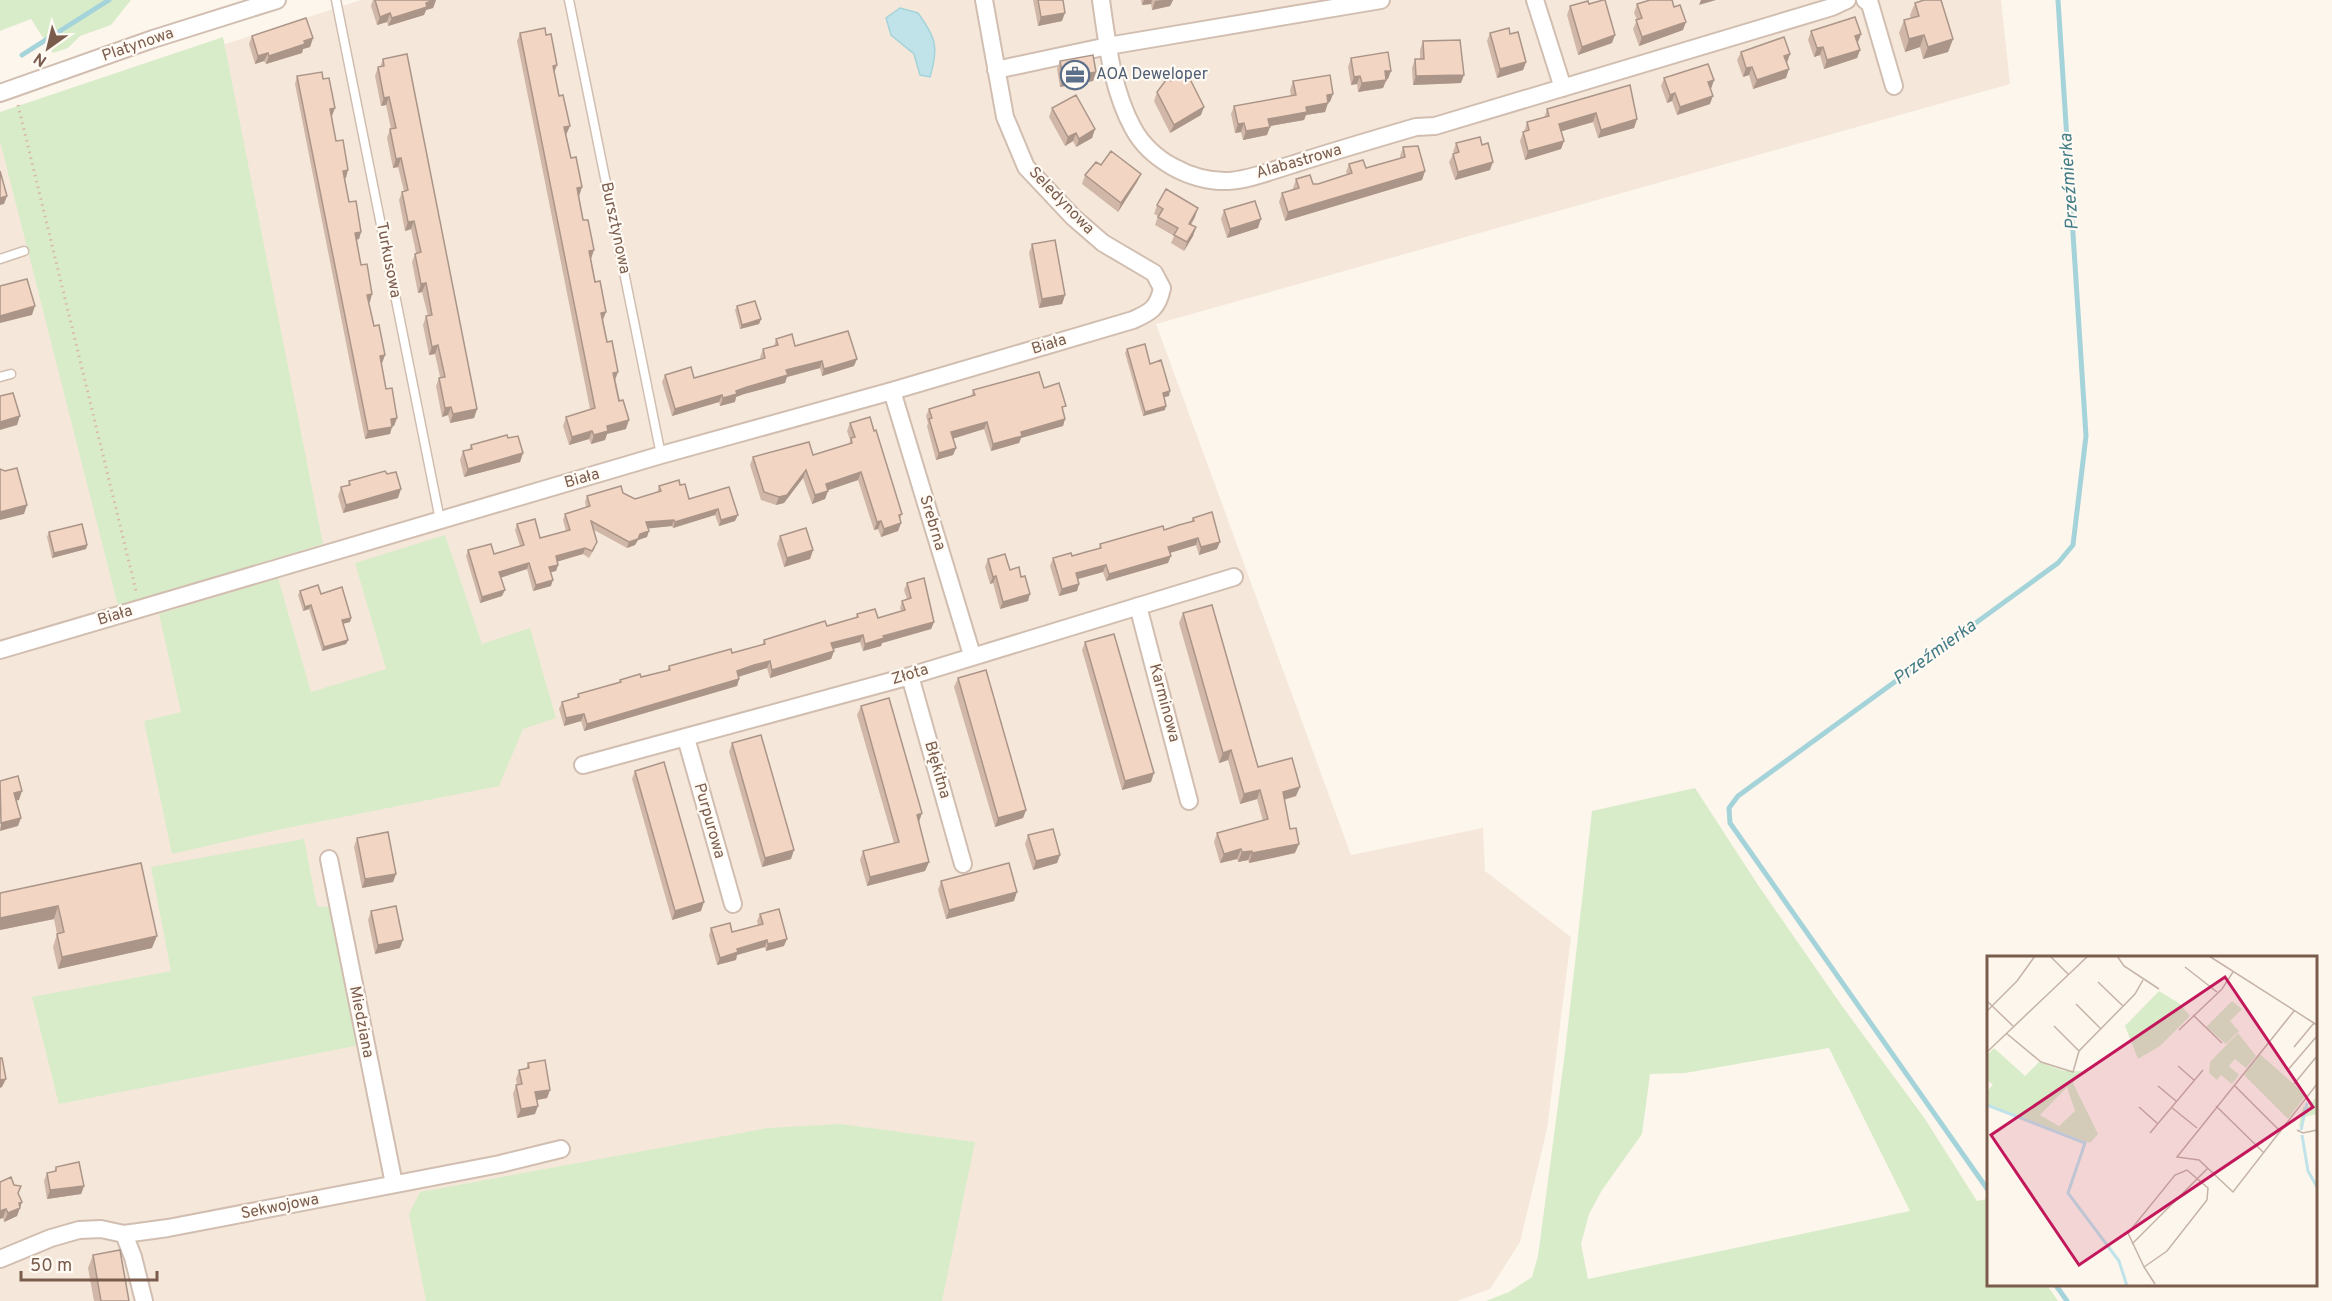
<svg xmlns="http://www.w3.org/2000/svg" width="2332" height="1301" viewBox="0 0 2332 1301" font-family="Overpass,sans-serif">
	<rect width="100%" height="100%" fill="#fdf6ec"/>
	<path fill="#f5e8da" d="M 361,0 L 2001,0 L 2010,84 L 1156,324 L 1351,855 L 1483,828 L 1485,871 L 1571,937 L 1547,1129 L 1520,1242 L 1490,1289 L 1457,1301 L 0,1301 L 0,117 Z"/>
	<path fill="#d8ecc9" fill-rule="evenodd" d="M 0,0 L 131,0 L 111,25 L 80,36 L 68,48 L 53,53 L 31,19 L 0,31 Z
		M 223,37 L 323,544 L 118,606 L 0,141 L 0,112 Z
		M 445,535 L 482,644 L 530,628 L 556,718 L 523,729 L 499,786 L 277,830 L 172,854 L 144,721 L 181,712 L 159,614 L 278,578 L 311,692 L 386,669 L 355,563 Z
		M 1695,788 L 1758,885 L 1842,1006 L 1925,1119 L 1977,1201 L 1987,1199 L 1988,1202 L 1988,1284 L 2047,1285 L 2058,1301 L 1486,1301 L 1509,1292 L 1532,1277 L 1538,1256 L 1565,1052 L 1592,811 ZM 1829,1048 L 1910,1211 L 1588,1279 L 1581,1244 L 1589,1214 L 1602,1190 L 1642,1134 L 1650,1074 L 1685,1073 Z
		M 304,839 L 317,906 L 329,907 L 360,1045 L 59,1104 L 32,997 L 171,971 L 151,867 Z
		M 840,1124 L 975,1142 L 942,1301 L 426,1301 L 409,1214 L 420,1192 L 768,1128 Z"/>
	<path fill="#bfe3e8" stroke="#a5d3da" stroke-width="1.5" d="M 900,8 L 918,13 C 936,38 939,47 930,77 L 920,75 L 914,54 L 891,35 L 886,18 Z"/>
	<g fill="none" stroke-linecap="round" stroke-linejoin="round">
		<path stroke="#a5d3da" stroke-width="5" d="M 22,55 L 109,0
			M 1988,1190 L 1730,823 L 1729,808 L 1738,796 L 2058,563 L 2073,545 L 2086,436 L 2058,0
			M 2055,1284 L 2067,1301"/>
		<g stroke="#d1beb0" stroke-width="11">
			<path id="service" d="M 336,0 L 440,520
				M 569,0 L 661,455
				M 0,259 L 24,251
				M 0,377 L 11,374"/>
		</g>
		<g stroke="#d1beb0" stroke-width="20">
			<path id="minor" d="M 1101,0 C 1107,42 1112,90 1133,128 C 1150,160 1191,182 1228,181 C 1249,180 1273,170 1294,164 C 1334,151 1375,139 1416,127 L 1435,126 L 1832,7 L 1847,0
				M 1535,0 L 1563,88
				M 1865,0 L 1870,4 L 1894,86
				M 996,70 L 1108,46 L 1381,0
				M 0,93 L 153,39 L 277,0
				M 892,391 L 972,655
				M 1138,606 L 1189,801
				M 0,650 L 661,455 L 892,391 L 1133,320 C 1151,312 1158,308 1162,288 L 1154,273 L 1103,243 L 1073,217 L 1026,167 L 1005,117 L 984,0
				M 910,676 L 963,864
				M 686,738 L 733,904
				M 583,765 L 910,676 L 1234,577
				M 329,859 L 394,1184
				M 124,1234 L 133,1257 L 144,1301
				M 0,1259 L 51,1238 L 79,1230 L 101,1229 L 124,1234 L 168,1228 L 500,1164 L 561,1149"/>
		</g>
		<path stroke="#d9b8a5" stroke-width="3" stroke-dasharray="1.5 4.5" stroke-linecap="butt" d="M 18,105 L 136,591"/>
		<use href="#service" stroke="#fff" stroke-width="8"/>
		<use href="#minor" stroke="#fff" stroke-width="16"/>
	</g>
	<path fill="#d1b7a8" d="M 373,0 L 436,0 L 433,8 L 426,10 L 424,15 L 388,26 L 387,22 L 377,25 L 371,6 Z
		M 1033,0 L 1063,0 L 1062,21 L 1038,26 Z
		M 1141,0 L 1173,0 L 1170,6 L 1152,10 L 1151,4 L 1142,5 Z
		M 1915,3 L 1953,39 L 1948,52 L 1923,59 L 1920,47 L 1905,52 L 1899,33 L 1904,20 L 1911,18 L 1910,15 Z
		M 1589,4 L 1612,43 L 1578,55 L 1567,15 L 1570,6 Z
		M 1637,4 L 1683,30 L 1639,46 L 1633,29 L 1637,20 L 1634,13 Z
		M 1811,31 L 1861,34 L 1858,42 L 1860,50 L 1857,58 L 1824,69 L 1820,55 L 1814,57 L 1808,40 Z
		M 520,33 L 554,73 L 571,158 L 582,187 L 579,196 L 603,320 L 626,429 L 607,434 L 605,440 L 591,444 L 589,439 L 569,445 L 563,426 L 566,417 L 590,409 L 517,41 Z
		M 1490,33 L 1510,34 L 1526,62 L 1523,70 L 1497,78 L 1487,41 Z
		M 252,36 L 313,38 L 310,47 L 303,49 L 302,53 L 266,64 L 264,61 L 255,64 L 249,44 Z
		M 1423,41 L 1461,83 L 1413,85 L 1412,68 L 1415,59 L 1420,59 L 1420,50 Z
		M 1741,52 L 1790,54 L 1787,63 L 1786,78 L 1753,89 L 1749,75 L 1743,77 L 1737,60 Z
		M 1351,58 L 1391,71 L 1383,88 L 1358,92 L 1357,84 L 1351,85 L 1348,67 Z
		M 383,59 L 477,409 L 474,418 L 450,423 L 448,415 L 442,417 L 436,386 L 439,378 L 440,377 L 435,354 L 429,355 L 423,325 L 426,316 L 428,316 L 422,292 L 418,293 L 412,262 L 415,254 L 416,253 L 411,229 L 405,231 L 399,200 L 402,192 L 404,191 L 398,167 L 393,168 L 387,138 L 390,129 L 391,129 L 386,105 L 381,106 L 375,76 L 378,67 L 380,67 Z
		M 1060,61 L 1096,72 L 1093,81 L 1060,87 L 1057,69 Z
		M 297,76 L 332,116 L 331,116 L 336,141 L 346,178 L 345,178 L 349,202 L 361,232 L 359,239 L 357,240 L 361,265 L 372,294 L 369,302 L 374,326 L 385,355 L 382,363 L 381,363 L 386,389 L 397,418 L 394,426 L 392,426 L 390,434 L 365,439 L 295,84 Z
		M 1664,78 L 1714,80 L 1710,89 L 1710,104 L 1677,115 L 1672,101 L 1667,103 L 1661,86 Z
		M 1293,81 L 1330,102 L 1328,102 L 1325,112 L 1306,115 L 1304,120 L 1270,126 L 1267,135 L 1243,140 L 1241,132 L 1235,133 L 1231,114 L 1234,106 L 1291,96 L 1290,90 Z
		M 1630,85 L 1637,119 L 1634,128 L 1598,138 L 1593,122 L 1561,131 L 1564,141 L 1561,149 L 1525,160 L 1520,141 L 1523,132 L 1524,132 L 1527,122 L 1544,118 L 1547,109 Z
		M 1157,92 L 1201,115 L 1170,133 L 1154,101 Z
		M 1052,108 L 1095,129 L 1092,138 L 1076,147 L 1073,141 L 1065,146 L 1049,117 Z
		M 1456,143 L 1482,145 L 1490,170 L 1455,180 L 1449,162 L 1453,154 L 1454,153 L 1453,152 Z
		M 1403,147 L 1425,171 L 1422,180 L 1285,221 L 1279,202 L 1282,193 L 1293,190 L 1293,188 L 1296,179 L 1313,184 L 1318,184 L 1347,174 L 1346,172 L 1349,164 L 1366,168 L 1400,159 L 1400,156 Z
		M 1101,165 L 1141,174 L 1137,182 L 1118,212 L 1082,184 L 1085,175 Z
		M 1157,205 L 1195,217 L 1191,225 L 1196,227 L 1193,236 L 1184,251 L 1171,243 L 1174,236 L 1155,225 L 1158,216 L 1154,214 Z
		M 1224,210 L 1258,228 L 1227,238 L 1221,219 Z
		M 1032,244 L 1065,295 L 1062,304 L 1039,308 L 1029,253 Z
		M 737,306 L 761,319 L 759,324 L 740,329 L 735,310 Z
		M 776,339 L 795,346 L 854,366 L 822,376 L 820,368 L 787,377 L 785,383 L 744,394 L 736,397 L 735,402 L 720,406 L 719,402 L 672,416 L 662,382 L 665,375 L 694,378 L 761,359 L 760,357 L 763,349 L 774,346 Z
		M 1127,349 L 1150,364 L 1169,396 L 1164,397 L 1165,410 L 1143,416 L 1125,353 Z
		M 1044,388 L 1063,412 L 1065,419 L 1063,426 L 1021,438 L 1019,443 L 991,451 L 984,429 L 953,438 L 956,448 L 953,455 L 936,460 L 927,426 L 928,423 L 926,416 L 929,409 L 971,397 L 973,390 Z
		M 850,423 L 902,514 L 900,519 L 901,523 L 898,531 L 881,537 L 878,529 L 874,530 L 858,480 L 828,490 L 825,499 L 812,504 L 803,478 L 784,503 L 776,505 L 761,500 L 750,465 L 753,457 L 813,455 L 849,444 L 850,440 L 847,431 Z
		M 508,438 L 523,453 L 520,462 L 464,477 L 460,460 L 463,451 L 469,450 L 471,445 Z
		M 349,481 L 398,498 L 343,513 L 338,496 L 341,487 L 348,486 Z
		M 680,485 L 689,499 L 729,487 L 735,521 L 719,526 L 715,515 L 673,528 L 672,526 L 648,528 L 647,537 L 638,540 L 635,545 L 627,548 L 594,530 L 595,548 L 589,558 L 583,554 L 557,561 L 558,565 L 556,571 L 551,572 L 551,586 L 533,591 L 527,569 L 501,577 L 502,596 L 480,603 L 466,556 L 468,550 L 494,554 L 520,546 L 515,530 L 517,524 L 540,538 L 566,531 L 563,520 L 565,514 L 586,507 L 585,502 L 587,496 L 623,493 L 635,499 L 657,493 L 659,486 Z
		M 1193,518 L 1217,549 L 1199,555 L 1196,545 L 1170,553 L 1168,563 L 1106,581 L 1103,572 L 1078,579 L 1079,584 L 1077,591 L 1059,596 L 1050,566 L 1053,558 L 1072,556 L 1099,549 L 1100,544 L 1164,530 L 1191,522 Z
		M 49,532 L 87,545 L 86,549 L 52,558 L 47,537 Z
		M 780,536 L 813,550 L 810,559 L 784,567 L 777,544 Z
		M 988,559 L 1010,570 L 1021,577 L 1028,601 L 1000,609 L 993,583 L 990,584 L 985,567 Z
		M 907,583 L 934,622 L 931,629 L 882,643 L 881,646 L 863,651 L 860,642 L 833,649 L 834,651 L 831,659 L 770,678 L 767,668 L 752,672 L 739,677 L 739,679 L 737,686 L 584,731 L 581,721 L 564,726 L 559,709 L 562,702 L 577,698 L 578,694 L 619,682 L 620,680 L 641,677 L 667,671 L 669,666 L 732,653 L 762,645 L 764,640 L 827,626 L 856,618 L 857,614 L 878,618 L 901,611 L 900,608 L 902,601 L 907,599 L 904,590 Z
		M 300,591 L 321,594 L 351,618 L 350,622 L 343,624 L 348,640 L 346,644 L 322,651 L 309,609 L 303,611 L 298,595 Z
		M 1183,613 L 1258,767 L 1296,796 L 1284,800 L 1295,853 L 1249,863 L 1248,860 L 1238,862 L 1237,859 L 1220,863 L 1214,842 L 1217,833 L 1263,821 L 1257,799 L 1240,804 L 1228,760 L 1219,763 L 1179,623 Z
		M 1085,642 L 1151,782 L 1122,790 L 1082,650 Z
		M 958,678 L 1026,810 L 1023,818 L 995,827 L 954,687 Z
		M 861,706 L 922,813 L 918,822 L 929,862 L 925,871 L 867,886 L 860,860 L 863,851 L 894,843 L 857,715 Z
		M 732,743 L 791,859 L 762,867 L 729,752 Z
		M 635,771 L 701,911 L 672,920 L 632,779 Z
		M 1028,835 L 1060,855 L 1057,863 L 1033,870 L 1025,844 Z
		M 357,838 L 396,874 L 393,882 L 362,888 L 354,847 Z
		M 141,863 L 152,948 L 58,969 L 53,947 L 57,934 L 54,919 L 0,930 Z
		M 941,881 L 1014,901 L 946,919 L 938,890 Z
		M 371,911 L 400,948 L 375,954 L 368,920 Z
		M 760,914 L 784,946 L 766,951 L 765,947 L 737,955 L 736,960 L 717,965 L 709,935 L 711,928 L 732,932 L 758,925 L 757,921 Z
		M 528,1063 L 550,1090 L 547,1098 L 537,1100 L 535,1114 L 517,1118 L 513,1094 L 516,1085 L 517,1085 L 516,1079 L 519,1070 L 526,1069 Z
		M 56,1167 L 84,1186 L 81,1194 L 47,1199 L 44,1181 L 47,1173 L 54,1172 Z
		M 0,1182 L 18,1194 L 22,1202 L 17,1216 L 4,1222 L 3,1218 Z
		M 93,1255 L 129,1301 L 94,1301 L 88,1268 Z"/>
	<path fill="#aa9588" d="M 434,0 L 436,0 L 433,8 L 426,10 L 424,15 L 388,26 L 392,18 Z
		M 1144,0 L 1152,0 L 1151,4 L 1142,5 Z
		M 1162,0 L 1173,0 L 1170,6 L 1152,10 L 1155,1 Z
		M 1701,0 L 1716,0 L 1699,5 Z
		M 390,13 L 387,22 L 377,25 L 380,17 Z
		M 1065,13 L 1062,21 L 1038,26 L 1041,17 Z
		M 1686,22 L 1683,30 L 1639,46 L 1642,37 Z
		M 1861,34 L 1858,42 L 1855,36 Z
		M 1615,35 L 1612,43 L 1578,55 L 1582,47 Z
		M 1924,35 L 1920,47 L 1905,52 L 1909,39 Z
		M 313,38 L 310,47 L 303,49 L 302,53 L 266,64 L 269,56 Z
		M 1953,39 L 1948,52 L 1923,59 L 1928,47 Z
		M 1823,47 L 1820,55 L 1814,57 L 1817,48 Z
		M 1860,50 L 1857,58 L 1824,69 L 1827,60 Z
		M 268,53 L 264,61 L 255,64 L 258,56 Z
		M 1790,54 L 1787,62 L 1781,64 L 1784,56 Z
		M 1526,62 L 1523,70 L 1497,78 L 1500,69 Z
		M 557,65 L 554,73 L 553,66 Z
		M 1752,67 L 1749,75 L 1743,77 L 1746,68 Z
		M 1789,69 L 1786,78 L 1753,89 L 1757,80 Z
		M 1385,71 L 1391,71 L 1388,79 L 1382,80 Z
		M 1096,72 L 1093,81 L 1060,87 L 1063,78 Z
		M 1464,75 L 1461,83 L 1413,85 L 1416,76 Z
		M 1360,76 L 1357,84 L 1351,85 L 1354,77 Z
		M 1386,80 L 1383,88 L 1358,92 L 1362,83 Z
		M 1714,80 L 1711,89 L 1705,91 L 1708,82 Z
		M 1675,93 L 1672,101 L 1667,103 L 1670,95 Z
		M 1333,94 L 1330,102 L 1324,103 L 1327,95 Z
		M 1713,96 L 1710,104 L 1677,115 L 1680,107 Z
		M 389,97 L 386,105 L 381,106 L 384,98 Z
		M 1328,103 L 1325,112 L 1306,115 L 1304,120 L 1265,127 L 1268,119 L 1306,107 Z
		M 1204,107 L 1201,115 L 1170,133 L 1174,125 Z
		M 335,108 L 332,116 L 327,117 L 330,109 Z
		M 1596,113 L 1593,122 L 1556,133 L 1559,124 Z
		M 1637,119 L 1634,128 L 1598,138 L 1601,130 Z
		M 1244,123 L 1241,132 L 1235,133 L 1238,124 Z
		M 570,126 L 566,135 L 564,127 Z
		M 1270,127 L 1267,135 L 1243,140 L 1246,131 Z
		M 1095,129 L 1092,138 L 1076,147 L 1079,139 Z
		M 1076,133 L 1073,141 L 1065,146 L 1068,137 Z
		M 1564,141 L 1561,149 L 1525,160 L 1528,151 Z
		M 401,158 L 398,167 L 393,168 L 396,159 Z
		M 1493,162 L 1490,170 L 1455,180 L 1458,172 Z
		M 348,170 L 346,178 L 340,179 L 343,171 Z
		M 1425,171 L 1422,180 L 1285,221 L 1288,212 Z
		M 1141,174 L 1137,182 L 1118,212 L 1121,203 Z
		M 582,187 L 579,196 L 577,188 Z
		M 7,196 L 4,204 L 0,205 L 0,198 Z
		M 1198,208 L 1195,217 L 1186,232 L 1189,224 Z
		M 1261,219 L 1258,228 L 1227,238 L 1230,229 Z
		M 414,221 L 411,229 L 405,231 L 408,222 Z
		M 1196,227 L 1193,236 L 1184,251 L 1187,242 Z
		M 361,232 L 359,239 L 352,240 L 355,233 Z
		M 594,250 L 591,259 L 589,251 Z
		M 426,283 L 422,292 L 418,293 L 421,284 Z
		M 372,294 L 370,302 L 365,303 L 367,295 Z
		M 1065,295 L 1062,304 L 1039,308 L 1042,299 Z
		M 35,306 L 32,315 L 0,323 L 0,316 Z
		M 606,312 L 603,320 L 601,313 Z
		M 761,319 L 759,324 L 740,329 L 742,325 Z
		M 438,345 L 435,354 L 429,355 L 432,347 Z
		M 385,355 L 382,363 L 377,364 L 380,356 Z
		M 857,359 L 854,366 L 822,376 L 824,369 Z
		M 822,361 L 820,368 L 787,377 L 785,383 L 744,394 L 736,397 L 735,402 L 720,406 L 723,398 L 736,391 L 786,370 Z
		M 618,372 L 615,380 L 613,373 Z
		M 1170,391 L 1169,396 L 1161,398 L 1163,393 Z
		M 722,395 L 719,402 L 672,416 L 675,409 Z
		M 1166,406 L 1165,410 L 1143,416 L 1145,412 Z
		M 451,407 L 448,415 L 442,417 L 445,408 Z
		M 477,409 L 474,418 L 450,423 L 453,414 Z
		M 20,416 L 17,425 L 0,430 L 0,422 Z
		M 397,418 L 394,426 L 388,427 L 391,419 Z
		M 1065,419 L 1063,426 L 1021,438 L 1019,443 L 991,451 L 993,444 L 1021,432 Z
		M 629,420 L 626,429 L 607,434 L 605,440 L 591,444 L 594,435 L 607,426 Z
		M 987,422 L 984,429 L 949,440 L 951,432 Z
		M 392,427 L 390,434 L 365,439 L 368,431 Z
		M 592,431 L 589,439 L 569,445 L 572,437 Z
		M 956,448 L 953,455 L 936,460 L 939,453 Z
		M 523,453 L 520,462 L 464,477 L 468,469 Z
		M 806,470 L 803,478 L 784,503 L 776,505 L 779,497 Z
		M 861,472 L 858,480 L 823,492 L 826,484 Z
		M 401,489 L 398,498 L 343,513 L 346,505 Z
		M 828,491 L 825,499 L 812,504 L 815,495 Z
		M 27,505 L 24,514 L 0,520 L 0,512 Z
		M 718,509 L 715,515 L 673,528 L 675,522 Z
		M 738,515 L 735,521 L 719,526 L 721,520 Z
		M 674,520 L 672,526 L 644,529 L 646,522 Z
		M 881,521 L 878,529 L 874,530 L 877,522 Z
		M 901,523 L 898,531 L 881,537 L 884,529 Z
		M 649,531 L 647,537 L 638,540 L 635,545 L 627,548 L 629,542 L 640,534 Z
		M 1198,538 L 1196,545 L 1166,554 L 1168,547 Z
		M 1220,542 L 1217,549 L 1199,555 L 1201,547 Z
		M 87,545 L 86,549 L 52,558 L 54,553 Z
		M 585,548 L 583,554 L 553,563 L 556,556 Z
		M 813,550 L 810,559 L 784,567 L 787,558 Z
		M 1171,556 L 1168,563 L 1106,581 L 1109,574 Z
		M 529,563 L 527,569 L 497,579 L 499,572 Z
		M 558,565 L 556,571 L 547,573 L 549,567 Z
		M 1106,565 L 1103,572 L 1074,580 L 1076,573 Z
		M 996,576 L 993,583 L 990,584 L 993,577 Z
		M 553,580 L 551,586 L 533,591 L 536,585 Z
		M 1079,584 L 1077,591 L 1059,596 L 1062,589 Z
		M 505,590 L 502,596 L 480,603 L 482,597 Z
		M 1030,594 L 1028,601 L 1000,609 L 1003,602 Z
		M 311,605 L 309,609 L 303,611 L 305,607 Z
		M 351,618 L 350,622 L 341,624 L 342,620 Z
		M 934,622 L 931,629 L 882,643 L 881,646 L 863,651 L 865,644 L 883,636 Z
		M 863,635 L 860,642 L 829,650 L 831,643 Z
		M 348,640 L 346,644 L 322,651 L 324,647 Z
		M 834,651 L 831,659 L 770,678 L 772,670 Z
		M 770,661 L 767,668 L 734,678 L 737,671 Z
		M 739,679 L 737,686 L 584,731 L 587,724 Z
		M 584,714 L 581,721 L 564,726 L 566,718 Z
		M 1231,750 L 1228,760 L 1219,763 L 1223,753 Z
		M 1154,773 L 1151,782 L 1122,790 L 1125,781 Z
		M 1300,787 L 1296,796 L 1279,801 L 1283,792 Z
		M 1260,790 L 1257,799 L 1240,804 L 1244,794 Z
		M 22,791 L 19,800 L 11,802 L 14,793 Z
		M 1026,810 L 1023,818 L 995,827 L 998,818 Z
		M 922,813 L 919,822 L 914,824 L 917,815 Z
		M 21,818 L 18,826 L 0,831 L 1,823 Z
		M 1299,844 L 1295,853 L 1249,863 L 1252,853 Z
		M 1241,849 L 1237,859 L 1220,863 L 1224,854 Z
		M 794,850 L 791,859 L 762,867 L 765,858 Z
		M 1252,851 L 1248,860 L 1238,862 L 1242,852 Z
		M 1060,855 L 1057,863 L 1033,870 L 1036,861 Z
		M 929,862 L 925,871 L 867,886 L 870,877 Z
		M 396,874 L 393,882 L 362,888 L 365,879 Z
		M 1017,892 L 1014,901 L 946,919 L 949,910 Z
		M 704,902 L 701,911 L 672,920 L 675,911 Z
		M 58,906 L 54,919 L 0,930 L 0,918 Z
		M 157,936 L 152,948 L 58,969 L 62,957 Z
		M 787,939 L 784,946 L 766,951 L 768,944 Z
		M 403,940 L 400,948 L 375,954 L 378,945 Z
		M 767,940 L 765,947 L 737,955 L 736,960 L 717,965 L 720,958 L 737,949 Z
		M 6,1079 L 2,1087 L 0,1088 L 0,1080 Z
		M 550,1090 L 547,1098 L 532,1101 L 535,1092 Z
		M 538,1106 L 535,1114 L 517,1118 L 521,1109 Z
		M 84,1186 L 81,1194 L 47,1199 L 50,1190 Z
		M 22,1202 L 17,1216 L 4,1222 L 8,1213 L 19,1203 Z
		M 6,1209 L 3,1218 L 0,1219 L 0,1211 Z"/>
	<path fill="#f3d5c3" stroke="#aa9588" stroke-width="1.5" d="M 375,0 L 434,0 L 426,3 L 427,7 L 392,18 L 390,13 L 380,17 Z
		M 1038,0 L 1063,0 L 1065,13 L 1041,17 Z
		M 1603,0 L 1605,0 L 1615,35 L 1582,47 L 1570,6 L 1588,1 L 1589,4 Z
		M 1650,0 L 1672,0 L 1674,7 L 1680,5 L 1686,22 L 1642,37 L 1636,20 L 1642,18 L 1637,4 Z
		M 1924,0 L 1941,0 L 1953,39 L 1928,47 L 1924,35 L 1909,39 L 1904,20 L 1919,16 L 1915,3 Z
		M 1855,17 L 1861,34 L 1855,36 L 1860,50 L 1827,60 L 1823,47 L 1817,48 L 1811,31 Z
		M 306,18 L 313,38 L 304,41 L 305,44 L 269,56 L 268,53 L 258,56 L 252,36 Z
		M 545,28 L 546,35 L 551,34 L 557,65 L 553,66 L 559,96 L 563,95 L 570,126 L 564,127 L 571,158 L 576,157 L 582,187 L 577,188 L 583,220 L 588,220 L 594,250 L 589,251 L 595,282 L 600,281 L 606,312 L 601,313 L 607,342 L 612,341 L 618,372 L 613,373 L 619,401 L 623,400 L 629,420 L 607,426 L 608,431 L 594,435 L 592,431 L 572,437 L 566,417 L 595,408 L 520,33 Z
		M 1509,28 L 1510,34 L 1518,32 L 1526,62 L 1500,69 L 1490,33 Z
		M 1784,37 L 1790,54 L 1784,56 L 1789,69 L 1757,80 L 1752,67 L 1746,68 L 1741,52 Z
		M 1460,40 L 1464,75 L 1416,76 L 1415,59 L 1424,59 L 1423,41 Z
		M 1388,52 L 1391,71 L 1385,71 L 1386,80 L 1362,83 L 1360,76 L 1354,77 L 1351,58 Z
		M 407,54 L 477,409 L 453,414 L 451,407 L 445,408 L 439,378 L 445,377 L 438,345 L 432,347 L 426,316 L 432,315 L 426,283 L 421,284 L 415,254 L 421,252 L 414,221 L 408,222 L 402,192 L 408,190 L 401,158 L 396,159 L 390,129 L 396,128 L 389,97 L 384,98 L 378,67 L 384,66 L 383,59 Z
		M 1093,55 L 1096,72 L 1063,78 L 1060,61 Z
		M 1708,64 L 1714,80 L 1708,82 L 1713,96 L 1680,107 L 1675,93 L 1670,95 L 1664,78 Z
		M 322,72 L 323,79 L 329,78 L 335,108 L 330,109 L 336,141 L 343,140 L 348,170 L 343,171 L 349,202 L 356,201 L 361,232 L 355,233 L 361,265 L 367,264 L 372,294 L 367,295 L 374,326 L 379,325 L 385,355 L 380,356 L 386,389 L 392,388 L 397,418 L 391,419 L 392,427 L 368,431 L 297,76 Z
		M 1187,73 L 1204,107 L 1174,125 L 1157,92 L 1169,76 L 1171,81 Z
		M 1330,75 L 1333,94 L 1327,95 L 1328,103 L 1306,107 L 1307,112 L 1268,119 L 1270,127 L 1246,131 L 1244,123 L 1238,124 L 1234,106 L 1296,95 L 1293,81 Z
		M 1630,85 L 1637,119 L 1601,130 L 1596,113 L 1559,124 L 1564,141 L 1528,151 L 1523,132 L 1529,130 L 1527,122 L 1549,116 L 1547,109 Z
		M 1076,95 L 1095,129 L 1079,139 L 1076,133 L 1068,137 L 1052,108 Z
		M 1480,137 L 1482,145 L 1488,143 L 1493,162 L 1458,172 L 1453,154 L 1459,152 L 1456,143 Z
		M 1418,146 L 1425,171 L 1288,212 L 1282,193 L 1299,188 L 1296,179 L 1310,175 L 1313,184 L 1318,184 L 1352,173 L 1349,164 L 1363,160 L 1366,168 L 1405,157 L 1403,147 Z
		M 1111,151 L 1141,174 L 1121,203 L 1085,175 L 1096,162 L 1101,165 Z
		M 0,171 L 7,196 L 0,198 Z
		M 1166,189 L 1198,208 L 1189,224 L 1196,227 L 1187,242 L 1174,235 L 1178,228 L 1158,217 L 1163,209 L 1157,205 Z
		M 1255,201 L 1261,219 L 1230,229 L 1224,210 Z
		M 1055,240 L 1065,295 L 1042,299 L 1032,244 Z
		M 27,279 L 35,306 L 0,316 L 0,286 Z
		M 755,301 L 761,319 L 742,325 L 737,306 Z
		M 848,331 L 857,359 L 824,369 L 822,361 L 786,370 L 788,375 L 747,387 L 736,391 L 737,394 L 723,398 L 722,395 L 675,409 L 665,375 L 691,367 L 694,378 L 765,358 L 763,349 L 778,345 L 776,339 L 792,334 L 795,346 Z
		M 1145,344 L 1150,364 L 1161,360 L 1170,391 L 1163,393 L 1166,406 L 1145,412 L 1127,349 Z
		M 1039,372 L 1044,388 L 1059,383 L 1066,406 L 1062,407 L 1065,419 L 1021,432 L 1022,436 L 993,444 L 987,422 L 951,432 L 956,448 L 939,453 L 929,419 L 932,418 L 929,409 L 975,395 L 973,390 Z
		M 13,393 L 20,416 L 0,422 L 0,396 Z
		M 870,417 L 874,431 L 876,430 L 902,514 L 899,515 L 901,523 L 884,529 L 881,521 L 877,522 L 861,472 L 826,484 L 828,491 L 815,495 L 806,470 L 787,495 L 779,497 L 764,492 L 753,457 L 809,442 L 813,455 L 852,443 L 851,438 L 855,437 L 850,423 Z
		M 507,435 L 508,438 L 518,436 L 523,453 L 468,469 L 463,451 L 472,449 L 471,445 Z
		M 17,468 L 27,505 L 0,512 L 0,469 L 5,471 Z
		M 385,471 L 387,474 L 396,472 L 401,489 L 346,505 L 341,487 L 350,485 L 349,481 Z
		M 679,480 L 680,485 L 685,484 L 689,499 L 729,487 L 738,515 L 721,520 L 718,509 L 675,522 L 674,520 L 646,522 L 649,531 L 640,534 L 638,539 L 629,542 L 591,521 L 597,542 L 592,551 L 585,548 L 556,556 L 558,565 L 549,567 L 553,580 L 536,585 L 529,563 L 499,572 L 505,590 L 482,597 L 468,550 L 491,544 L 494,554 L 524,545 L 517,524 L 535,519 L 540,538 L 570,530 L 565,514 L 590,506 L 587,496 L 621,486 L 623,493 L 635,499 L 661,491 L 659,486 Z
		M 1212,512 L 1220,542 L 1201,547 L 1198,538 L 1168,547 L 1171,556 L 1109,574 L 1106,565 L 1076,573 L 1079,584 L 1062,589 L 1053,558 L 1071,553 L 1072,556 L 1086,552 L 1101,548 L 1100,544 L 1163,526 L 1164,530 L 1179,525 L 1194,521 L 1193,518 Z
		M 82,524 L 87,545 L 54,553 L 49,532 Z
		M 806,528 L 813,550 L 787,558 L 780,536 Z
		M 1005,554 L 1010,570 L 1019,567 L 1021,577 L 1025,576 L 1030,594 L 1003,602 L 996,576 L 993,577 L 988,559 Z
		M 924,578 L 934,622 L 883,636 L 884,638 L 865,644 L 863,635 L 831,643 L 834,651 L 772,670 L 770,661 L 754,665 L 737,671 L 739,679 L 587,724 L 584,714 L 566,718 L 562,702 L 579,697 L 578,694 L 621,682 L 620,680 L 640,674 L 641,677 L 670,670 L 669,666 L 731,649 L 732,653 L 765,644 L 764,640 L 825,621 L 827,626 L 858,617 L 857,614 L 875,609 L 878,618 L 905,610 L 902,601 L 911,598 L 907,583 Z
		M 318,585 L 321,594 L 342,587 L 351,618 L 342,620 L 348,640 L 324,647 L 311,605 L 305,607 L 300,591 Z
		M 1212,605 L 1258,767 L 1292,758 L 1300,787 L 1283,792 L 1290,829 L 1296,828 L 1299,844 L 1252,853 L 1252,851 L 1242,852 L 1241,849 L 1224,854 L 1217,833 L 1268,819 L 1260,790 L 1244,794 L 1231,750 L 1223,753 L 1183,613 Z
		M 1114,634 L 1154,773 L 1125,781 L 1085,642 Z
		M 986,670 L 1026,810 L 998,818 L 958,678 Z
		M 889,698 L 922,813 L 917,815 L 929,862 L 870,877 L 863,851 L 899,842 L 861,706 Z
		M 761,735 L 794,850 L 765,858 L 732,743 Z
		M 664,762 L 704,902 L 675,911 L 635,771 Z
		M 18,776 L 22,791 L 14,793 L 21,818 L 1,823 L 0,781 Z
		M 1053,829 L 1060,855 L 1036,861 L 1028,835 Z
		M 388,832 L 396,874 L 365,879 L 357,838 Z
		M 141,863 L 157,936 L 62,957 L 57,934 L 64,932 L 58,906 L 0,918 L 0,893 Z
		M 1009,863 L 1017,892 L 949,910 L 941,881 Z
		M 396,906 L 403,940 L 378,945 L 371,911 Z
		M 779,909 L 787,939 L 768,944 L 767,940 L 737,949 L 738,952 L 720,958 L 711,928 L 730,923 L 732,932 L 763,924 L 760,914 Z
		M 0,1058 L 2,1058 L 6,1079 L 0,1080 Z
		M 545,1060 L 550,1090 L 535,1092 L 538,1106 L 521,1109 L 516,1085 L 522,1084 L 519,1070 L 529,1068 L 528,1063 Z
		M 79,1162 L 84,1186 L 50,1190 L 47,1173 L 56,1171 L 56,1167 Z
		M 11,1177 L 14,1185 L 21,1186 L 18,1193 L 22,1202 L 19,1203 L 20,1208 L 8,1213 L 6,1209 L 0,1211 L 0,1182 Z
		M 120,1250 L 129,1301 L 101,1301 L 93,1255 Z"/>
	<defs>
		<g id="office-ring" transform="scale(1.5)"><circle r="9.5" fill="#fffaf3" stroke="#5c6f8a" stroke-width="1.5"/><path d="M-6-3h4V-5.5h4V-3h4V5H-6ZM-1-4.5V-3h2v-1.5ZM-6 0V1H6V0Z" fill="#5c6f8a"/></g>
	</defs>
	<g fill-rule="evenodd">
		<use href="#office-ring" x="1075" y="75"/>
	</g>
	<g text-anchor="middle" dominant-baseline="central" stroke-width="4.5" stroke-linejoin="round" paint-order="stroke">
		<g font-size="16" fill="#7a5c4d" stroke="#fffaf3">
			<text transform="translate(138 45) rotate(-19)">Platynowa</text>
			<text transform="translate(1299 162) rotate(-16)">Alabastrowa</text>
			<text transform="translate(1061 201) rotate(46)">Seledynowa</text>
			<text transform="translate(615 228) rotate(78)">Bursztynowa</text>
			<text transform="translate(388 260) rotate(79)">Turkusowa</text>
			<text transform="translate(1049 345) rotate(-17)">Biała</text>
			<text transform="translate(582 479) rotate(-16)">Biała</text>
			<text transform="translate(932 523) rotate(73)">Srebrna</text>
			<text transform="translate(115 616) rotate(-17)">Biała</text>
			<text transform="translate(910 675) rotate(-17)">Złota</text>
			<text transform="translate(1164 703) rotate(75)">Karminowa</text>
			<text transform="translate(937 770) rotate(74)">Błękitna</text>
			<text transform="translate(709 821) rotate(74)">Purpurowa</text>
			<text transform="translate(361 1022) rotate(79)">Miedziana</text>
			<text transform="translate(280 1207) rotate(-11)">Sekwojowa</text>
		</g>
		<g font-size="16" fill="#4e5e75" stroke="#fffaf3" text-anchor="start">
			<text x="1096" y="75">AOA Deweloper</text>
		</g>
		<g font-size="18" font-style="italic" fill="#437c86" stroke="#fffaf3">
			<text transform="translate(2070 182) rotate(-94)">Przeźmierka</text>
			<text transform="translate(1935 653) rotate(-36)">Przeźmierka</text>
		</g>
	</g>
	<g transform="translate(1987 956)">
		<rect width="330" height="330" fill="#fdf6ec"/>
		<path d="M 172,35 L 193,48 L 203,60 L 173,90 L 151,103 L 138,70 ZM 245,45 L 255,53 L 243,65 L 252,75 L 239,88 L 219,71 ZM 251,77 L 269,100 L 259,112 L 248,103 L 242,110 L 252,119 L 245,128 L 234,119 L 230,124 L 222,117 L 223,106 ZM 7,92 L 38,120 L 52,106 L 77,115 L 95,115 L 86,127 L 111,178 L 103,187 L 0,148 L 0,135 L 6,129 L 0,124 L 0,99 ZM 80,131 L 88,155 L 72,170 L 53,159 ZM 273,98 L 319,139 L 301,163 L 257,119 ZM 330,139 L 330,158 L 317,161 L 316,171 L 312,170 L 316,151 L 322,151 Z" fill="#d8ecc9" fill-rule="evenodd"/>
		<path fill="none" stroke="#bfe3e8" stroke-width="3" d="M 0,149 L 98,187 L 81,237 L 132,305 L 140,330M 314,174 L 320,147M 315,179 L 321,215 L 330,231"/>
		<path fill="none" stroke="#c5b3a7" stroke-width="1.5" d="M 63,0 L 81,18M 130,0 L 137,10 L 172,33M 222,0 L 330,69M 198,11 L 230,36M 111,26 L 136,50M 0,45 L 26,70M 89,48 L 114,73M 0,55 L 30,25 L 48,0M 307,55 L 190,201 L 212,204 L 246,236 L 330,128M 206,59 L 235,87M 67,70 L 92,95M 192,74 L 235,33 L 246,16M 19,77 L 54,106 L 86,116 L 92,95 L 148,38 L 156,24M 307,91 L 327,67M 0,96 L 101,0M 191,110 L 207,124M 300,115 L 330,80M 307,128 L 330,100M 247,129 L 294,176M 171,130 L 189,145M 229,150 L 277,197M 152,151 L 171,168M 184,151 L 210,172M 310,174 L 316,177 L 330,174M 163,177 L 216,114M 200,214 L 221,232 L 220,244 L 180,295 L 157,311 L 141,277 L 188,219 ZM 145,288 L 221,212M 157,311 L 168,328"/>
		<path fill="#c2185b" fill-opacity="0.15" stroke="#c2185b" stroke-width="3" d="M 238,21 L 326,151 L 92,309 L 4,179 Z"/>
		<rect width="330" height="330" fill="none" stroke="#7a5c4d" stroke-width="3"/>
	</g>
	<g transform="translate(48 48) rotate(214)" stroke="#fffaf3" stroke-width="4.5" paint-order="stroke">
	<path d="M0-4.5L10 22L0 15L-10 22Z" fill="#7a5c4d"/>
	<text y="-9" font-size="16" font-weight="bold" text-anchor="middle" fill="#7a5c4d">N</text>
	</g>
	<path d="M21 1271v9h136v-9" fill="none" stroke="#7a5c4d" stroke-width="3"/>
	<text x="30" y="1271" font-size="18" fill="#7a5c4d" stroke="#fffaf3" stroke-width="4.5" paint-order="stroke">50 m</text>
</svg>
